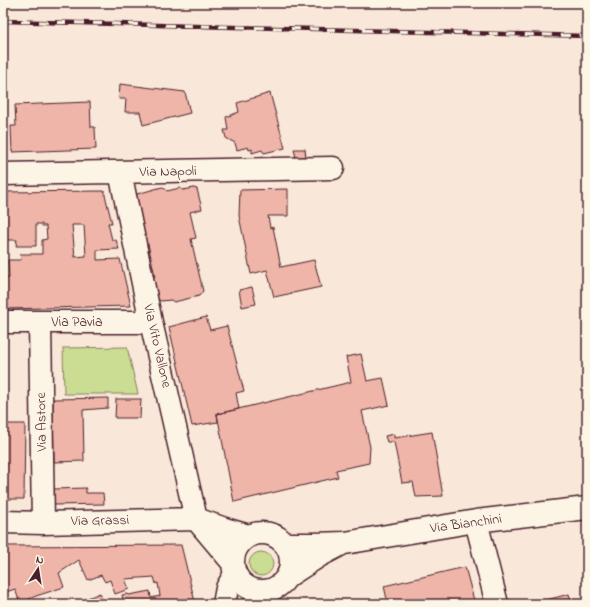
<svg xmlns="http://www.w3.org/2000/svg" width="590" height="607" viewBox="0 0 590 607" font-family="'Indie Flower',sans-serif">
	<rect width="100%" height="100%" fill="#f9e8d9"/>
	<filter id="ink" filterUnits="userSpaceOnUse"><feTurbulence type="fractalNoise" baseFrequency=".025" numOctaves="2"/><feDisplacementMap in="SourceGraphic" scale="8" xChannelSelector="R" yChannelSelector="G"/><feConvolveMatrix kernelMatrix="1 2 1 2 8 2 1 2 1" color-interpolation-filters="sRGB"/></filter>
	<g filter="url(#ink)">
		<path fill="#cadd92" stroke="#8a7e5e" d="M 127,347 L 138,394 L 64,394 L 63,348 Z
			M249 564a12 12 0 1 1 24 0a12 12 0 1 1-24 0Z"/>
		<path fill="#eeb5a8" stroke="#4a1f2b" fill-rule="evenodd" d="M 120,84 L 185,92 L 190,113 L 143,125 L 140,112 L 125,112 L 126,99 L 119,99 Z
			M 270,93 L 285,148 L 264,153 L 262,150 L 252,153 L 252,149 L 249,150 L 248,147 L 237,150 L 235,143 L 226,138 L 224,130 L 228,130 L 226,117 L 239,112 L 237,103 Z
			M 90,102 L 91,127 L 95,127 L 96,149 L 12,152 L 11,126 L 16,126 L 15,105 Z
			M 294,149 L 305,149 L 306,158 L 296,158 Z
			M 162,187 L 164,188 L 167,191 L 180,188 L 183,190 L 194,188 L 197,189 L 202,209 L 190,212 L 196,238 L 191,239 L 203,291 L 199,296 L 174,302 L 171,300 L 161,301 L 157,299 L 152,279 L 155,276 L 148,244 L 143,242 L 134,197 L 137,194 Z
			M 288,189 L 288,216 L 268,216 L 270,228 L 273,227 L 281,267 L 314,260 L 321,287 L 274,297 L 267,270 L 251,274 L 239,216 L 240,190 Z
			M 104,191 L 112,223 L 108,223 L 112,240 L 116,240 L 119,249 L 97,250 L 97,260 L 120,259 L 131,306 L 3,309 L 3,278 L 9,278 L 8,260 L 21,260 L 20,254 L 42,254 L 42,240 L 47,239 L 46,226 L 42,226 L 42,224 L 36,224 L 36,246 L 16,246 L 17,240 L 3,240 L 3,192 ZM 72,225 L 84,225 L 86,256 L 75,257 Z
			M 252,287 L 256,304 L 242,307 L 239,290 Z
			M 206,317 L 210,330 L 227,326 L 244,391 L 236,393 L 239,409 L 217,414 L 218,422 L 192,426 L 169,327 Z
			M 361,354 L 367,381 L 383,378 L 389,405 L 362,411 L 370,447 L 369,463 L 336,470 L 338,477 L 234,502 L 217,414 L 351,382 L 346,357 Z
			M 108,398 L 108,408 L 83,410 L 84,461 L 54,462 L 53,399 Z
			M 116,399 L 141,399 L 140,418 L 115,418 Z
			M 3,424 L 25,424 L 24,499 L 3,499 Z
			M 432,432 L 443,496 L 416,497 L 413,482 L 402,483 L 394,442 L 387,442 L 385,436 L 394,434 L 394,438 Z
			M 86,488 L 86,493 L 103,493 L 104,504 L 54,505 L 53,489 Z
			M 181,545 L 195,602 L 187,604 L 124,604 L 122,595 L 128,594 L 129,595 L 150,591 L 151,598 L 160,596 L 158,583 L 156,584 L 154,577 L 125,579 L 129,589 L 115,594 L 110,580 L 105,582 L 101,575 L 88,580 L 79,560 L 59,573 L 64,587 L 36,596 L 20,603 L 15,589 L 6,592 L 9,604 L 3,604 L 3,546 Z
			M 465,567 L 475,604 L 451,604 L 450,601 L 437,604 L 388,604 L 384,586 Z
			M 100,593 L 104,604 L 73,604 Z
			M 569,594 L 572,604 L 531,604 Z"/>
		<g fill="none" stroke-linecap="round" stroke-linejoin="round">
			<g stroke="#4a1f2b" stroke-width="25">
				<path id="street" d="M 120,172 L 151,322 L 196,519 L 233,563
					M 3,174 L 333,168
					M 3,322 L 151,322
					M 40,322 L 43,523
					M 476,521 L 497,604
					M 3,522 L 43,523 L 196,519 L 225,529 L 249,536
					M233 562a29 29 0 1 1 58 0a29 29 0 1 1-58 0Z
					M 285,544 L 314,544 L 345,543 L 476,521 L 587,508
					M 288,576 L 319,556 L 340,545
					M 224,604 L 227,588 L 235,574"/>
			</g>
			<use href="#street" stroke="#fcf5e5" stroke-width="22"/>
			<g stroke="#4a1f2b" stroke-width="4.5">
				<path id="rail" d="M 3,21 L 587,36"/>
			</g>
			<use href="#rail" stroke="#fcf5e5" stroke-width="3" stroke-dasharray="9" stroke-linecap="butt"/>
		</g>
	</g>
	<g text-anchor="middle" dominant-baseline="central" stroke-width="4" stroke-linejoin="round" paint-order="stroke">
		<g font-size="14" fill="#4a1f2b" stroke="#fcf5e5">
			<text transform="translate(168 172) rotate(-1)">Via Napoli</text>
			<text x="77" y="322">Via Pavia</text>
			<text transform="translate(157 346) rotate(77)">Via Vito Vallone</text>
			<text transform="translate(42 422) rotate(-91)">Via Astore</text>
			<text transform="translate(100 521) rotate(-1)">Via Grassi</text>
			<text transform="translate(466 524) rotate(-8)">Via Bianchini</text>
		</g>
	</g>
	<rect width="590" height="607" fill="none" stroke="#fcf5e5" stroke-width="16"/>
	<rect x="8" y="8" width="574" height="591" fill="none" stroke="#4a1f2b" stroke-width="1.5" filter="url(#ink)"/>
	<g transform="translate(38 569) rotate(12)" stroke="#fcf5e5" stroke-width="3" paint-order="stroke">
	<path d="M0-3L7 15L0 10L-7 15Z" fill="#4a1f2b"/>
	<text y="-6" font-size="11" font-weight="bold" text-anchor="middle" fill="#4a1f2b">N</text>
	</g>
</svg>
